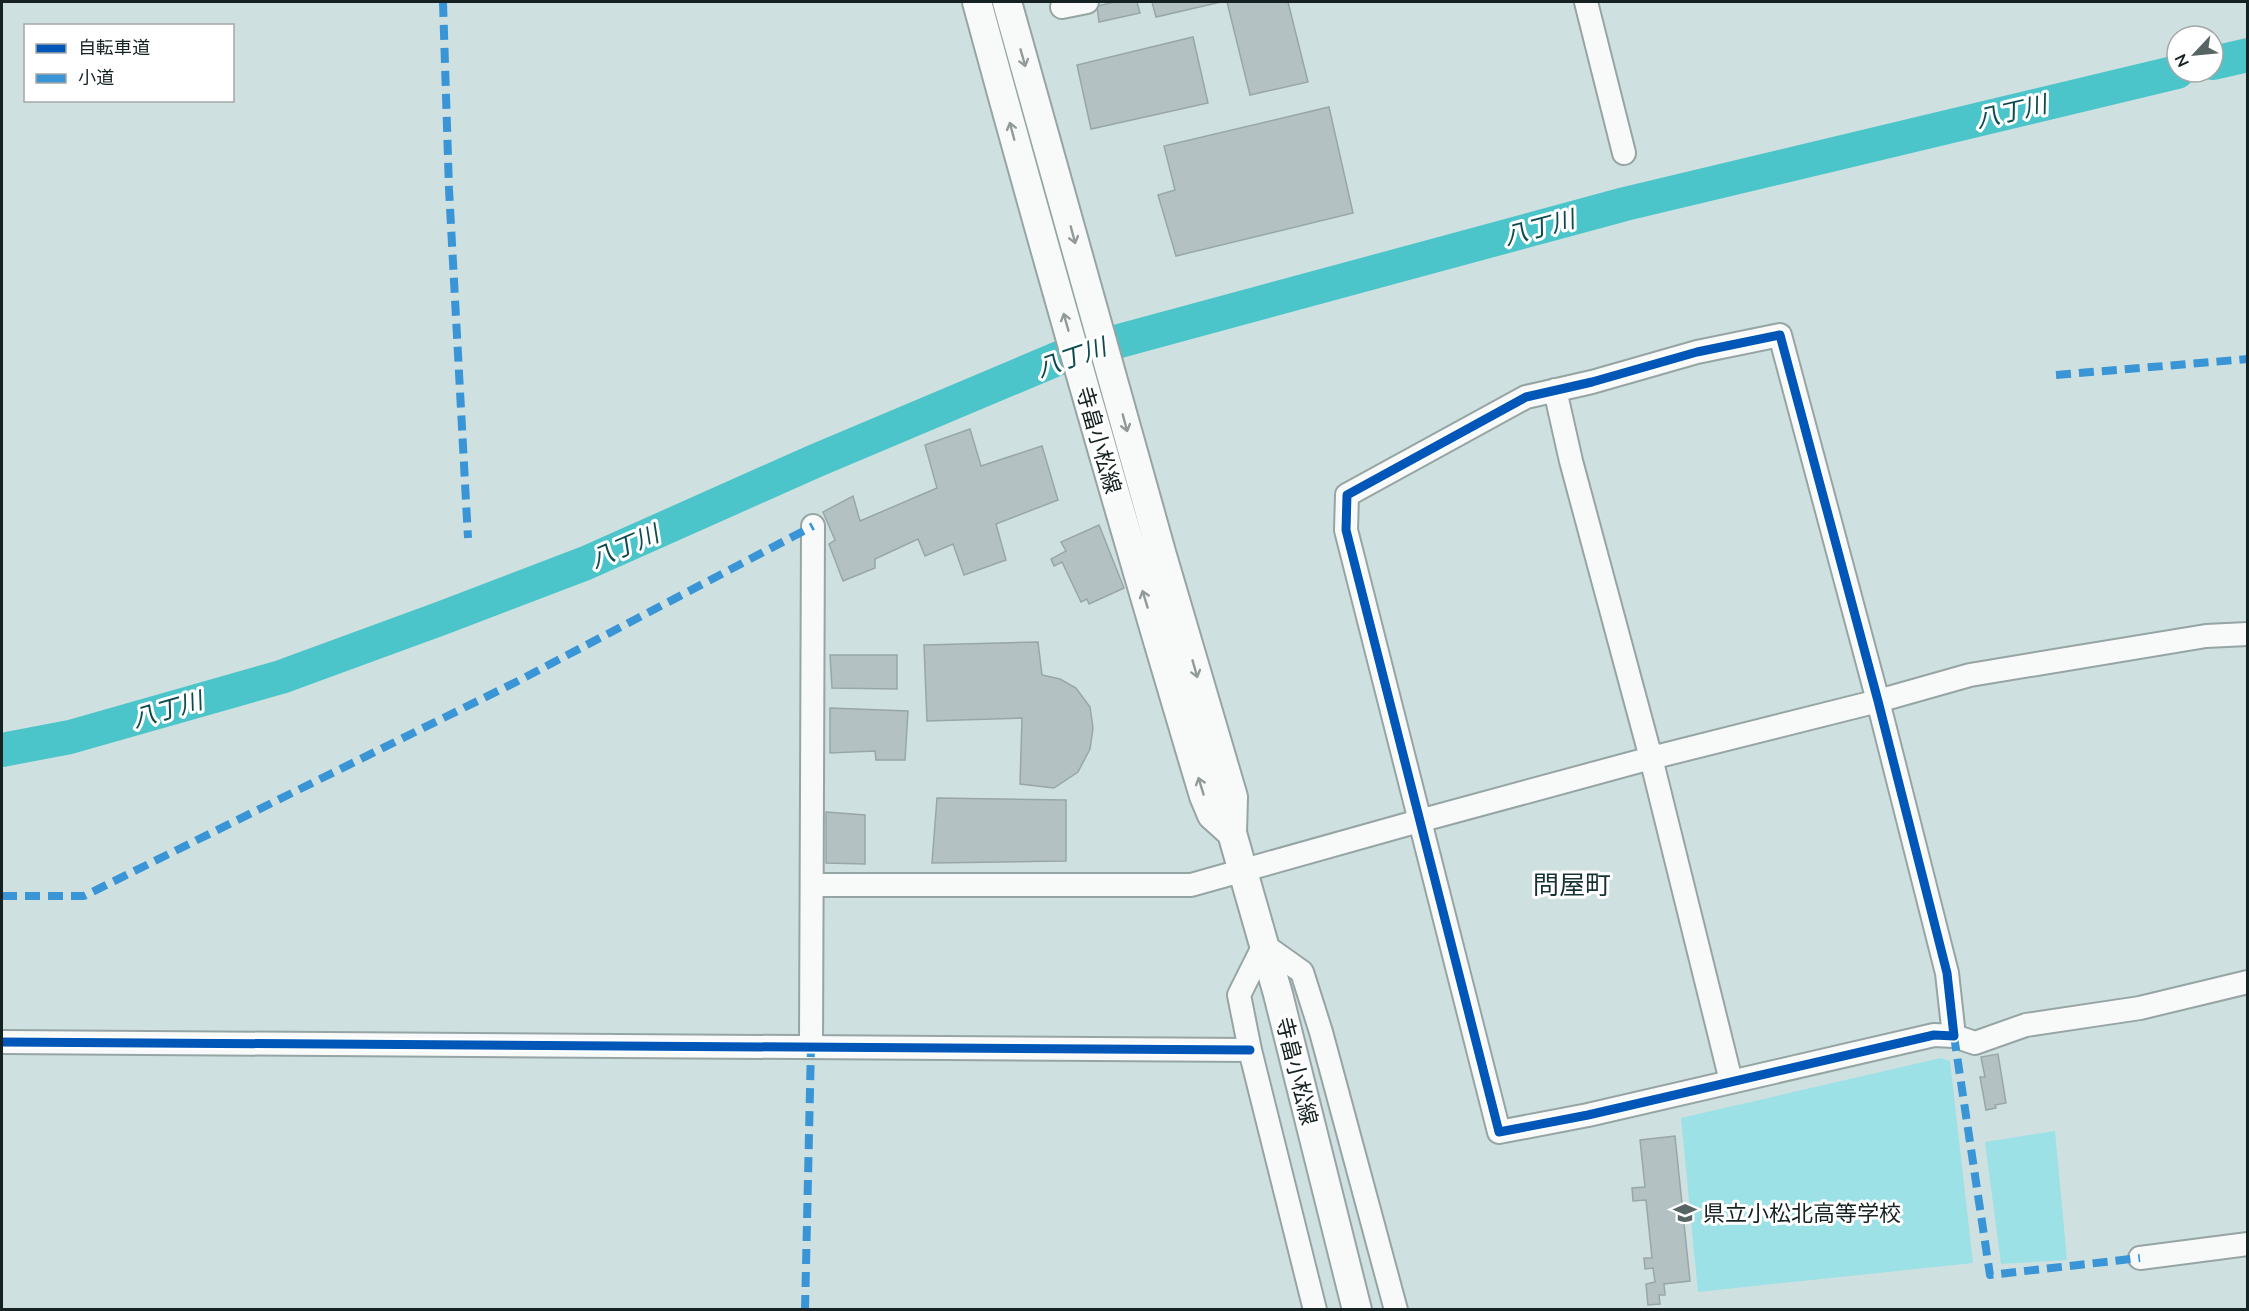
<svg xmlns="http://www.w3.org/2000/svg" width="2249" height="1311" viewBox="0 0 2249 1311" font-family="Mulish,'Noto Sans JP',sans-serif">
	<rect width="100%" height="100%" fill="#cfe0e0"/>
	<path fill="#9ce1e5" d="M 1941,1058 L 1950,1061 L 1973,1263 L 1698,1292 L 1681,1118 Z
		M 2055,1131 L 2067,1260 L 2001,1264 L 1985,1142 Z"/>
	<g fill="none" stroke-linecap="round" stroke-linejoin="round">
		<path stroke="#4bc5ca" stroke-width="34" d="M 2213,63 L 2248,55
			M 2,750 L 70,737 L 281,677 L 442,618 L 586,563 L 815,461 L 1064,356 L 1625,204 L 2177,72"/>
	</g>
	<path fill="#b4c1c2" stroke="#99a6a7" stroke-width="1.5" d="M 1115,2 L 1137,2 L 1140,13 L 1099,22 L 1097,6 Z
		M 1152,2 L 1221,2 L 1156,17 Z
		M 1227,2 L 1288,2 L 1308,82 L 1250,95 Z
		M 1193,37 L 1208,103 L 1091,129 L 1077,65 Z
		M 1329,107 L 1353,213 L 1176,256 L 1158,195 L 1175,190 L 1164,146 Z
		M 970,429 L 981,466 L 1042,446 L 1058,500 L 996,524 L 1006,560 L 964,575 L 953,544 L 925,556 L 918,539 L 875,559 L 875,568 L 843,581 L 829,544 L 835,540 L 823,512 L 853,496 L 860,521 L 937,488 L 925,445 Z
		M 1099,525 L 1124,588 L 1089,604 L 1087,599 L 1081,602 L 1062,562 L 1054,566 L 1051,559 L 1066,551 L 1061,542 Z
		M 1038,642 L 1042,675 L 1060,679 L 1076,688 L 1090,707 L 1093,728 L 1090,749 L 1078,772 L 1054,788 L 1020,784 L 1022,718 L 927,721 L 924,645 Z
		M 830,655 L 897,655 L 897,689 L 832,688 Z
		M 830,708 L 908,711 L 905,760 L 876,760 L 875,751 L 830,753 Z
		M 937,798 L 1066,800 L 1066,861 L 932,863 Z
		M 826,812 L 865,815 L 865,864 L 826,863 Z
		M 1998,1054 L 2006,1103 L 1995,1105 L 1996,1108 L 1986,1110 L 1980,1077 L 1985,1077 L 1981,1057 Z
		M 1675,1136 L 1690,1281 L 1664,1284 L 1665,1295 L 1659,1295 L 1660,1304 L 1648,1305 L 1646,1284 L 1655,1282 L 1653,1268 L 1645,1269 L 1644,1258 L 1652,1258 L 1646,1200 L 1633,1201 L 1632,1188 L 1645,1187 L 1640,1140 Z"/>
	<g fill="none" stroke-linecap="round" stroke-linejoin="round">
		<g stroke="#96a4a4" stroke-width="26">
			<path id="minor" d="M 1586,2 L 1624,153
				M 1062,7 L 1087,2
				M 1780,335 L 1878,701 L 1947,973 L 1954,1036 L 1934,1035 L 1588,1115 L 1499,1132 L 1346,530 L 1347,495 L 1526,397 L 1592,382 L 1697,352 Z
				M 1555,390 L 1571,461 L 1651,758 L 1731,1081
				M 812,885 L 1191,885 L 1419,821 L 1651,758 L 1878,701 L 1970,675 L 2206,636 L 2248,634
				M 1954,1036 L 1975,1043 L 2026,1025 L 2140,1008 L 2248,982
				M 2,1042 L 1250,1050
				M 811,1046 L 813,526
				M 2140,1258 L 2248,1244
				M 1315,1310 L 1250,1050 L 1239,995 L 1264,945 L 1302,972 L 1321,1032 L 1396,1310"/>
		</g>
		<g stroke="#96a4a4" stroke-width="32">
			<path id="major" d="M 977,2 C 1049,267 1125,532 1204,796 L 1212,815 L 1232,833
				M 1007,2 L 1161,552 L 1233,797 L 1232,833 L 1278,994 L 1357,1310"/>
		</g>
		<use href="#minor" stroke="#f8fafa" stroke-width="22"/>
		<use href="#major" stroke="#f8fafa" stroke-width="28"/>
		<path stroke="#3995d5" stroke-width="8" stroke-dasharray="15 8" stroke-linecap="butt" d="M 443,2 L 449,189 L 468,538
			M 2056,375 L 2248,359
			M 2,896 L 84,896 L 518,681 L 813,526
			M 1954,1036 L 1990,1275 L 2140,1258
			M 805,1310 L 811,1046"/>
		<g stroke="#fff" stroke-width="13">
			<path id="cycleway" d="M 1780,335 L 1878,701 L 1947,973 L 1954,1036 L 1934,1035 L 1588,1115 L 1499,1132 L 1346,530 L 1347,495 L 1526,397 L 1592,382 L 1697,352 Z
				M 2,1042 L 1250,1050"/>
		</g>
		<use href="#cycleway" stroke="#0057b8" stroke-width="9"/>
	</g>
	<defs><path id="oneway-shaft" d="M-6 0H5M1.5-3L5.5 0L1.5 3" fill="none" stroke-width="1.6" stroke-linecap="round" stroke-linejoin="round" transform="scale(1.5)"/></defs>
	<g stroke="#929999">
		<use href="#oneway-shaft" transform="translate(1023 58) rotate(74)"/>
		<use href="#oneway-shaft" transform="translate(1012 131) rotate(-105)"/>
		<use href="#oneway-shaft" transform="translate(1073 235) rotate(75)"/>
		<use href="#oneway-shaft" transform="translate(1066 322) rotate(-106)"/>
		<use href="#oneway-shaft" transform="translate(1125 423) rotate(75)"/>
		<use href="#oneway-shaft" transform="translate(1145 599) rotate(-107)"/>
		<use href="#oneway-shaft" transform="translate(1195 669) rotate(74)"/>
		<use href="#oneway-shaft" transform="translate(1201 786) rotate(-107)"/>
	</g>
	<defs>
		<g id="school-bare" transform="scale(1.8)"><path d="M0-5L7-2L0 1L-7-2ZM-4 1L0 2.5L4 1V4Q0 6-4 4Z" fill="#576464" stroke="#fff" stroke-width="2.5" paint-order="stroke"/></g>
	</defs>
	<g fill-rule="evenodd">
		<use href="#school-bare" x="1685" y="1213"/>
	</g>
	<g text-anchor="middle" dominant-baseline="central" stroke-width="6" stroke-linejoin="round" paint-order="stroke">
		<g font-size="22" fill="#162222" stroke="#fff">
			<text transform="translate(1099 440) rotate(74)">寺畠小松線</text>
			<text transform="translate(1297 1071) rotate(76)">寺畠小松線</text>
		</g>
		<g font-size="22" fill="#162222" stroke="#fff" text-anchor="start">
			<text x="1703" y="1213">県立小松北高等学校</text>
		</g>
		<g font-size="24" font-style="italic" fill="#0c4b4f" stroke="#fff">
			<text transform="translate(2011 111) rotate(-13)">八丁川</text>
			<text transform="translate(1539 227) rotate(-15)">八丁川</text>
			<text transform="translate(1071 357) rotate(-19)">八丁川</text>
			<text transform="translate(624 546) rotate(-23)">八丁川</text>
			<text transform="translate(167 709) rotate(-16)">八丁川</text>
		</g>
		<g font-size="26" fill="#173234" stroke="#fff">
			<text x="1572" y="884">問屋町</text>
		</g>
	</g>
	<rect width="2249" height="1311" fill="none" stroke="#162222" stroke-width="6"/>
	<rect x="24" y="24" width="210" height="78" fill="#ffffff" stroke="#a2a7a7" stroke-width="1.5"/>
	<rect x="36" y="44" width="30" height="9" fill="#0057b8" stroke="#a2a7a7" stroke-width="1.5"/>
	<text x="78" y="54" font-size="18" fill="#162222">自転車道</text>
	<rect x="36" y="74" width="30" height="9" fill="#3995d5" stroke="#a2a7a7" stroke-width="1.5"/>
	<text x="78" y="84" font-size="18" fill="#162222">小道</text>
	<g transform="translate(2195 54) rotate(244)"><circle r="28" fill="#ffffff" stroke="#a2a7a7" stroke-width="1.5"/>
	<path d="M0-4.5L10 22L0 15L-10 22Z" fill="#576464"/>
	<text y="-9" font-size="16" font-weight="bold" text-anchor="middle" fill="#162222">N</text>
	</g>
</svg>
